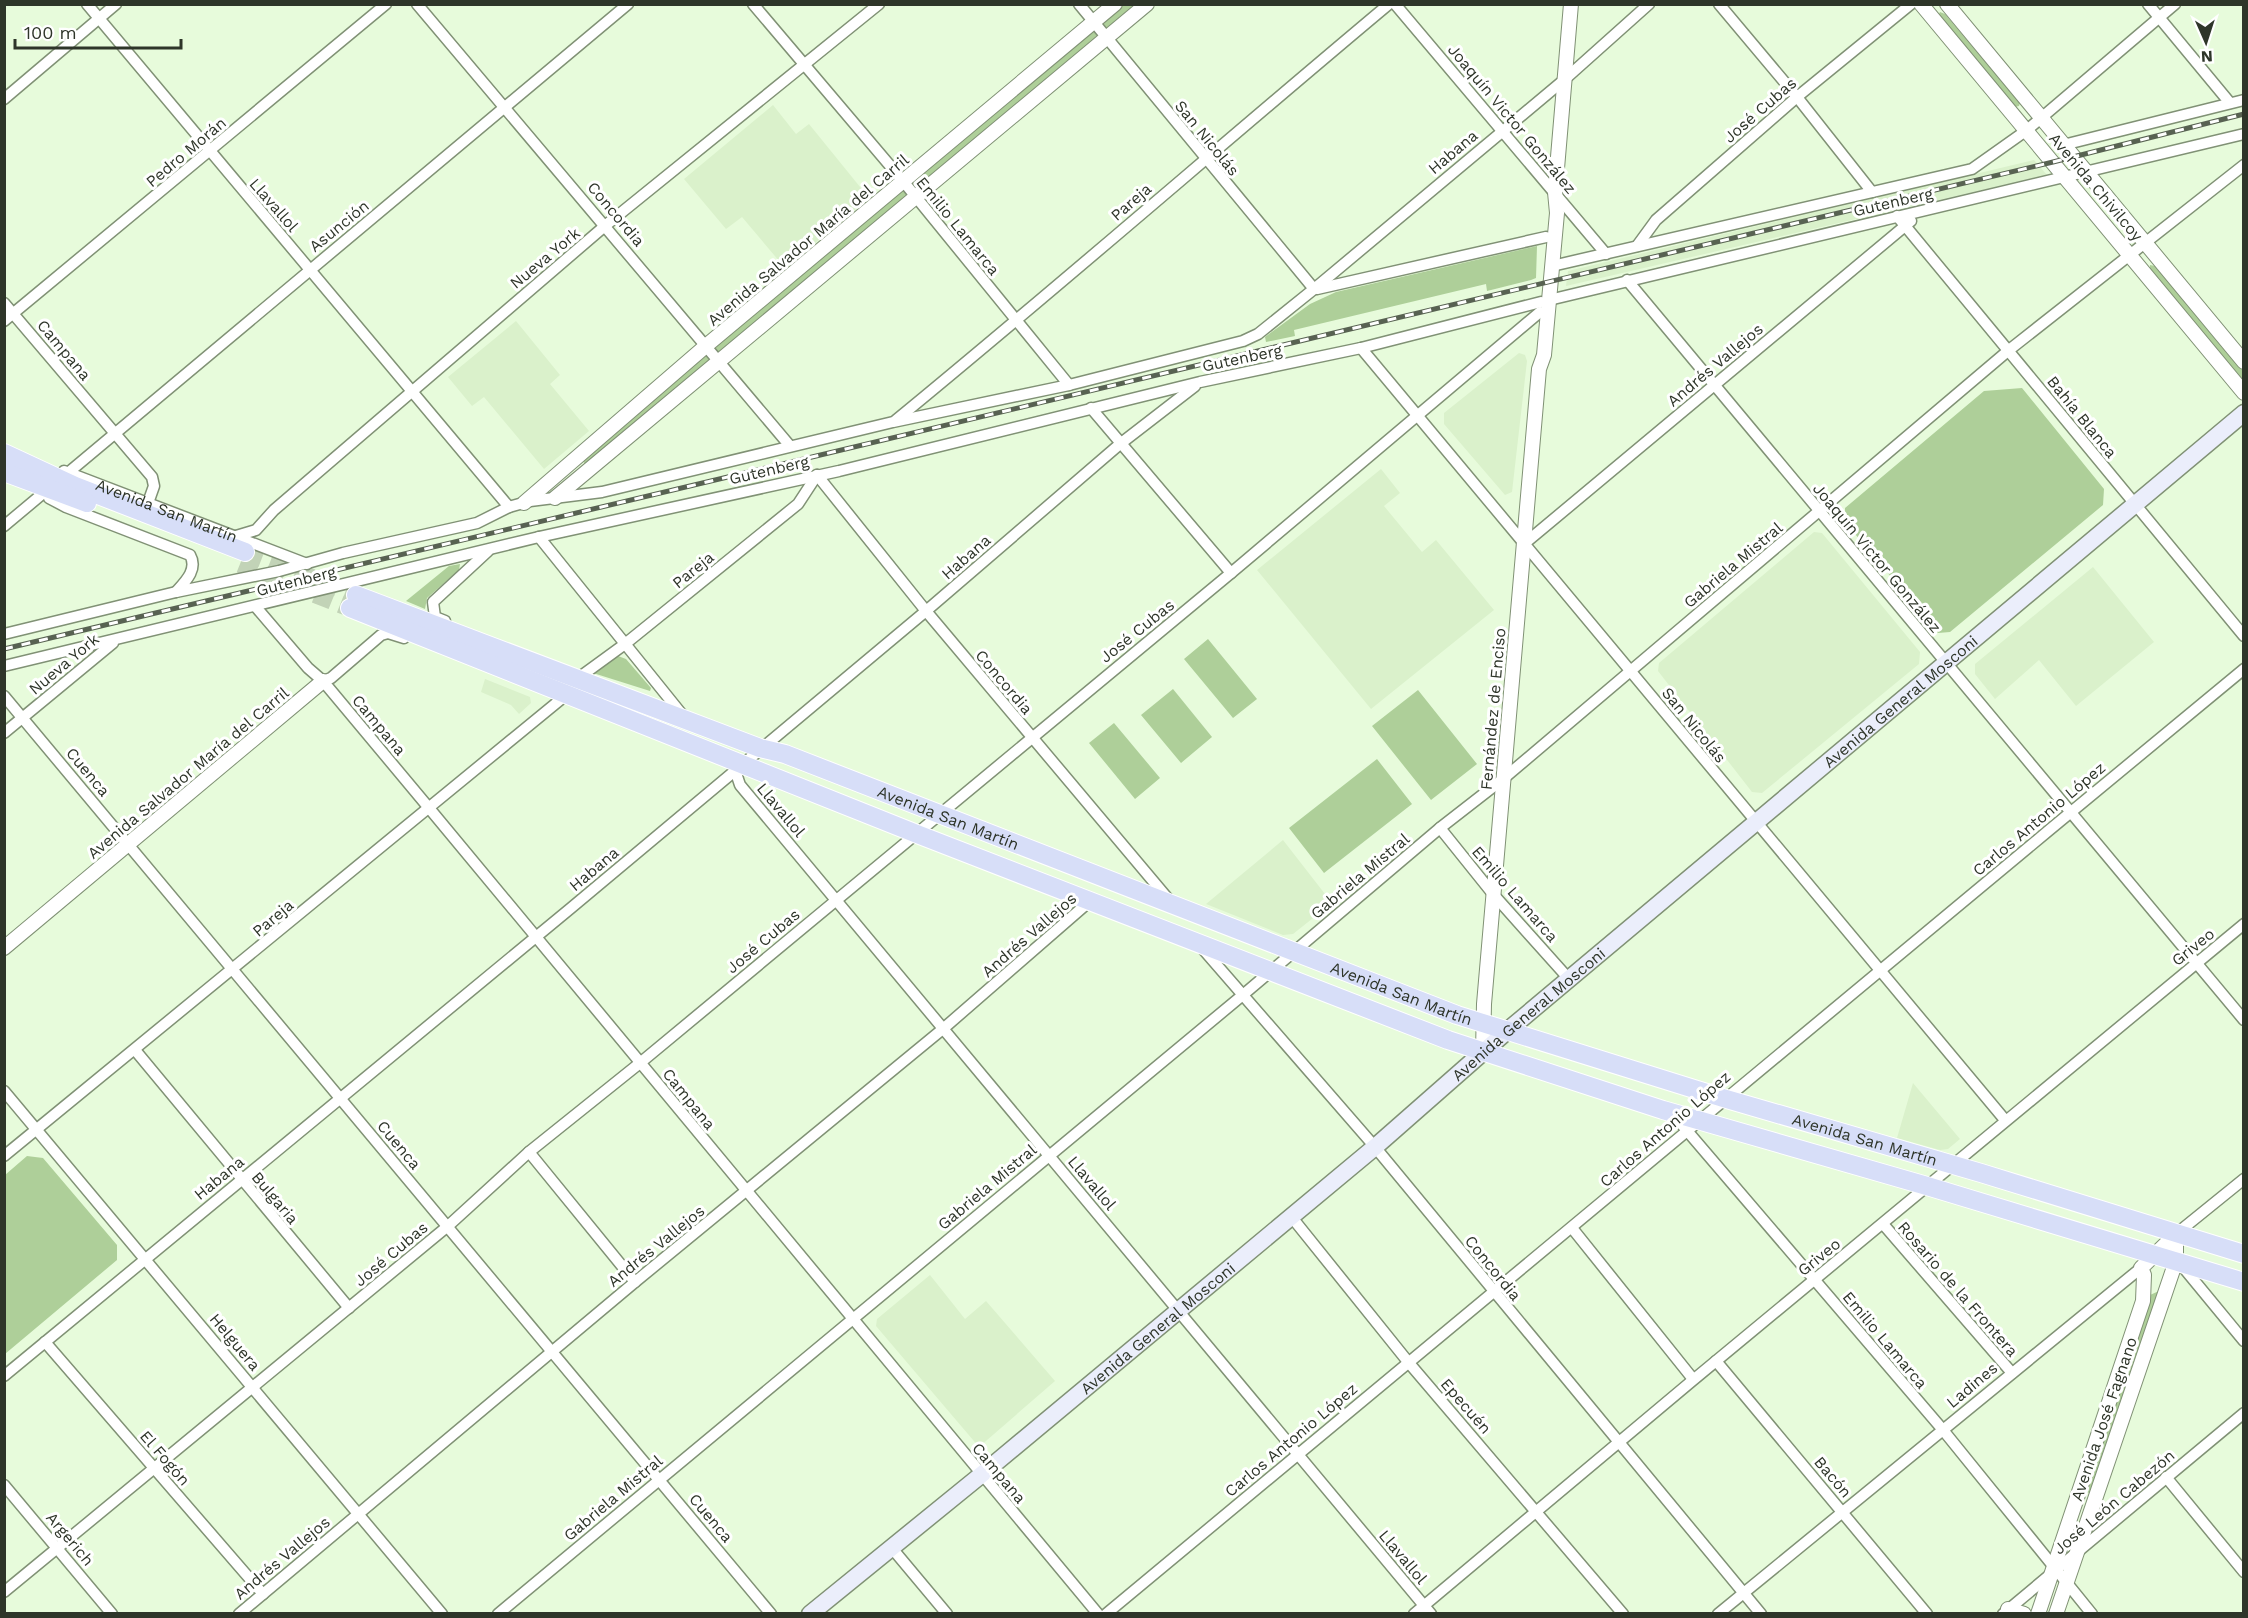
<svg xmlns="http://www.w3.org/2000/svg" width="2248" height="1618" viewBox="0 0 2248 1618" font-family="'Work Sans',sans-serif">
	<rect width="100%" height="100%" fill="#e7fbdb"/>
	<path fill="#daf1cb" d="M 773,105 L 796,134 L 809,124 L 869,198 L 785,268 L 742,217 L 726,229 L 684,179 Z
		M 2034,160 L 2047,175 L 1566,286 L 1568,271 Z
		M 516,321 L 560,375 L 550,384 L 589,431 L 544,469 L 484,397 L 472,406 L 448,377 Z
		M 1519,353 L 1525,355 L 1527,361 L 1512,492 L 1505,495 L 1444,424 L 1444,413 Z
		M 1381,469 L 1400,493 L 1384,506 L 1422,552 L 1436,540 L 1494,610 L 1371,709 L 1257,570 Z
		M 1814,532 L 1822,533 L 1920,652 L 1919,664 L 1762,793 L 1752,792 L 1658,671 L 1659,663 Z
		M 2093,567 L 2154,642 L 2076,706 L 2039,660 L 1995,699 L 1975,674 L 1975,664 Z
		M 485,679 L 530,697 L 531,703 L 519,714 L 511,705 L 481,692 Z
		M 1283,840 L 1332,903 L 1293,934 L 1283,935 L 1206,904 Z
		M 1913,1083 L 1960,1139 L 1948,1149 L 1940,1150 L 1897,1138 Z
		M 930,1275 L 965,1319 L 986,1301 L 1055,1381 L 979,1447 L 876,1326 L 877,1319 Z"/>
	<path fill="#aecf99" d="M 1115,5 L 1147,5 L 589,468 L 578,456 Z
		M 1940,12 L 1945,14 L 2020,103 L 2019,106 L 2015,107 L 1938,16 Z
		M 1537,246 L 1536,278 L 1531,280 L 1487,291 L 1486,284 L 1294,330 L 1295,336 L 1266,342 L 1265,337 L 1310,304 L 1336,292 Z
		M 2150,265 L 2155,266 L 2243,371 L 2243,380 L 2150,270 Z
		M 2022,388 L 2104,489 L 2103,505 L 1950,632 L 1938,633 L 1845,522 L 1845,508 L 1984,391 Z
		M 460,564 L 459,570 L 427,598 L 425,609 L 406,601 L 449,566 Z
		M 1208,639 L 1257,699 L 1233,718 L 1184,659 Z
		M 618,656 L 626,659 L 651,688 L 650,691 L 593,673 Z
		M 1173,689 L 1212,737 L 1181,763 L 1141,715 Z
		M 1418,690 L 1477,764 L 1431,800 L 1372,726 Z
		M 1114,723 L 1160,778 L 1135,799 L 1089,743 Z
		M 1377,759 L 1412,804 L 1324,873 L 1289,828 Z
		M 27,1156 L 43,1158 L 117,1245 L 117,1260 L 5,1354 L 5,1175 Z
		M 2159,1291 L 2090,1494 L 2086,1491 L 2150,1295 Z"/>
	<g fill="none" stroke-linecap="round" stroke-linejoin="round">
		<path stroke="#c2d3b7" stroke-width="18" stroke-dasharray="18 9" stroke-linecap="butt" d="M 245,552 L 356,595
			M 240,564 L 350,608"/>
		<g stroke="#809175" stroke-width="13">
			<g id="minor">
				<path d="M 87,4 L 509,507"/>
				<path d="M 417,4 L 790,446"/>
				<path d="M 753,4 L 903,181 L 1069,385"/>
				<path d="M 1079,4 L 1314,289"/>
				<path d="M 1395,4 L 1606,254"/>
				<path d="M 1719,4 L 1797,97 L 1872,192"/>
				<path d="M 2148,4 L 2230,103"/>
				<path d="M 4,99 L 116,4"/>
				<path d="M 2063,145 L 2244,100"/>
				<path d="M 1897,216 L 2244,636"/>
				<path d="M 1637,246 L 1656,220 L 1797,97 L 1911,4"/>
				<path d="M 1552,266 L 1972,169 L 2027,130 L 2175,4"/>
				<path d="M 1627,280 L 2244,1020"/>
				<path d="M 1317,289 L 1546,237"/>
				<path d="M 1549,300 L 2244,134"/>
				<path d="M 4,303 L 152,477 L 154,486 L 148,503"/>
				<path d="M 4,321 L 386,4"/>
				<path d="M 1361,348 L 2005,1120"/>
				<path d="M 1091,408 L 1231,573"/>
				<path d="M 896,420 C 1062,284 1224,142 1389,4"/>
				<path id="s1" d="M 64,471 L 307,564"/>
				<path d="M 69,472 L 628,4"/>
				<path d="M 817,475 L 926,611 L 1169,900"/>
				<path d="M 4,526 L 47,490 L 49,498 L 66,507 L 190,555 C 198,569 186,581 176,592"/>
				<path d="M 236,536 L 256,530 L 274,510 L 606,225 L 879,4"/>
				<path d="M 539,537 L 684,717"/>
				<path d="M 1524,544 L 1911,221"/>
				<path d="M 255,606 L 308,668 L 323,681 L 429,808 L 1098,1614"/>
				<path d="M 445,621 L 435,617 L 433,602 L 488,551"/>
				<path d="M 4,634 L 176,592 L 279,571 L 343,553 L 477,523 L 509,507 L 530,501 L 602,492 L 893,422 L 1069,385 L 1243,341 L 1258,334 L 1314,289 L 1564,80 L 1649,4"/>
				<path d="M 4,666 L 539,537 L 839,471 L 1200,382 L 1361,348 L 1541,302"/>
				<path d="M 577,679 L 625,644 L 798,504 L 817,475"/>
				<path d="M 323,681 L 331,678 L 381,635 L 388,633 L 404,638"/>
				<path d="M 4,696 L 771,1614"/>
				<path d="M 4,733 L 113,643"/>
				<path d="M 735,770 L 740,785 L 1431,1614"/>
				<path d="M 1440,828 L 1493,894 L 1569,979"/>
				<path d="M 1202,948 L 1375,1147 L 1761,1614"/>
				<path d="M 135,1050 L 349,1308"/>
				<path d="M 4,1091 L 442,1614"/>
				<path d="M 1683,1126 L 1943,1430 L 2092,1614"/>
				<path d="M 529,1152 L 635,1282"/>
				<path d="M 4,1156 L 560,700"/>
				<path d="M 1290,1215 L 1409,1363 L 1623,1614"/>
				<path d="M 1883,1224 L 2012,1373"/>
				<path d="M 1572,1228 L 1693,1379"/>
				<path d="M 2176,1234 L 2244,1179"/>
				<path d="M 2183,1267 L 2244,1341"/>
				<path d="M 45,1342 L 263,1594"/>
				<path d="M 1716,1361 L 1927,1614"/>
				<path d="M 4,1376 L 571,908 L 926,611 L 1120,444 L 1195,386"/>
				<path d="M 2166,1477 L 2244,1572"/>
				<path d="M 4,1485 L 112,1614"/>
				<path d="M 891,1547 L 947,1614"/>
				<path d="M 4,1592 L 448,1226 L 529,1152 L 640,1063 L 1231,573 L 1540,312"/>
				<path d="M 239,1614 L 635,1282 L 944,1028 L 1090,901"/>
				<path d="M 498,1614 L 1244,994 L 1440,828 L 1503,779 L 2009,350 L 2244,165"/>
				<path d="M 1106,1614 C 1485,1298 1864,983 2244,669"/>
				<path d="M 1414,1614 C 1689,1382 1966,1153 2244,924"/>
				<path d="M 1718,1614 L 2141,1268"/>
				<path d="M 2003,1614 L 2244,1413"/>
			</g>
		</g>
		<g stroke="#809175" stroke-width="16">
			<path id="tertiary" d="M 1921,4 L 2244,393
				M 1947,4 L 2244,362
				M 555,498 L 1147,4
				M 524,503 L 707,345 L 1115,4
				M 4,948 L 323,681
				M 1483,1052 L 1484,1004 L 1539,369 L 1544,355 L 1557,213 L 1555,192 L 1571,4
				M 2008,1609 L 2024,1614
				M 2038,1614 L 2143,1301 L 2144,1275 L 2141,1268 L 2176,1234
				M 2056,1614 L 2176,1261 L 2176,1234"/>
		</g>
		<g stroke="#809175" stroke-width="19">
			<g id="secondary">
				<path id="s2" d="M 810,1614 L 981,1475 L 1375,1147 L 1507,1031 L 2244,413"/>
			</g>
		</g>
		<g stroke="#fff" stroke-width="20">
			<g id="primary">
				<path d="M 4,453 L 75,486 L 245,552"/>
				<path d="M 4,472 L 87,503"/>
				<path id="s3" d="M 356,595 L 760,748 L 785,754 L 1457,1015 L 1723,1098 L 1981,1173 L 2244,1254"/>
				<path d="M 350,608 L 917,834 L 1448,1040 L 1663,1110 L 1927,1186 L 2244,1282"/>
			</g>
		</g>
		<use href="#minor" stroke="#fff" stroke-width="10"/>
		<use href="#tertiary" stroke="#fff" stroke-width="14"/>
		<use href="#secondary" stroke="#ebeefb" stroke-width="16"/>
		<use href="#primary" stroke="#d7def8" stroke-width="18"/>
		<g stroke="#586252" stroke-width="5">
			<path id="rail" d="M 4,649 L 2053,162 L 2244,114"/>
		</g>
		<use href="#rail" stroke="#fff" stroke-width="3" stroke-dasharray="9" stroke-linecap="butt"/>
	</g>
	<g text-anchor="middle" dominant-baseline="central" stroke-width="6" stroke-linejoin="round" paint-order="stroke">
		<g font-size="16" fill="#2e3529" stroke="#fff">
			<text transform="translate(1760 110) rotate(-41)">José Cubas</text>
			<text transform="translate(1512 119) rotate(50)">Joaquín Victor González</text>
			<text transform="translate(1207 138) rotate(51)">San Nicolás</text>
			<text transform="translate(186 152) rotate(-40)">Pedro Morán</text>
			<text transform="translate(1453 152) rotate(-40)">Habana</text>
			<text transform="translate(2096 187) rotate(50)">Avenida Chivilcoy</text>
			<text transform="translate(1131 202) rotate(-41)">Pareja</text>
			<text transform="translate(1893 202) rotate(-13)">Gutenberg</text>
			<text transform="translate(274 205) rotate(49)">Llavallol</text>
			<text transform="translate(616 214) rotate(50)">Concordia</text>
			<text transform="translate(339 226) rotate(-39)">Asunción</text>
			<text transform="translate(958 226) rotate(51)">Emilio Lamarca</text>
			<text transform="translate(808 240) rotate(-40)">Avenida Salvador María del Carril</text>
			<text transform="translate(545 258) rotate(-40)">Nueva York</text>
			<text transform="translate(64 350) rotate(50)">Campana</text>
			<text transform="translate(1242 358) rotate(-12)">Gutenberg</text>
			<text transform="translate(1715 365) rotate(-40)">Andrés Vallejos</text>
			<text transform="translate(2082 417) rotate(51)">Bahía Blanca</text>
			<text transform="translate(769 470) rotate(-13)">Gutenberg</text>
			<text stroke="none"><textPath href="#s1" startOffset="110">Avenida San Martín</textPath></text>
			<text transform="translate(966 557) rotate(-41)">Habana</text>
			<text transform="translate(1877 558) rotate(50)">Joaquín Victor González</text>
			<text transform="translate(1733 565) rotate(-40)">Gabriela Mistral</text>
			<text transform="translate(693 570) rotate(-39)">Pareja</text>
			<text transform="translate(296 581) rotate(-14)">Gutenberg</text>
			<text transform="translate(1137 631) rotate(-39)">José Cubas</text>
			<text transform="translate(64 664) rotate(-40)">Nueva York</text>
			<text transform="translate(1004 682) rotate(50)">Concordia</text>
			<text stroke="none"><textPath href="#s2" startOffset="1422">Avenida General Mosconi</textPath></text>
			<text transform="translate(1493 709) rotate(-85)">Fernández de Enciso</text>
			<text transform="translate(379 725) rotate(50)">Campana</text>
			<text transform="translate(1694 725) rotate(51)">San Nicolás</text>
			<text transform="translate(88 772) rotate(50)">Cuenca</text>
			<text transform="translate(188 773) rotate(-40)">Avenida Salvador María del Carril</text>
			<text transform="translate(781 810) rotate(50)">Llavallol</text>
			<text stroke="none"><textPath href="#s3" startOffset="633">Avenida San Martín</textPath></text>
			<text transform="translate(2039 819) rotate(-40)">Carlos Antonio López</text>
			<text transform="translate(594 869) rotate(-40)">Habana</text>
			<text transform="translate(1360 876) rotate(-40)">Gabriela Mistral</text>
			<text transform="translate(1515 894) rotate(49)">Emilio Lamarca</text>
			<text transform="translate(273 918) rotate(-40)">Pareja</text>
			<text transform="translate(1029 935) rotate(-41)">Andrés Vallejos</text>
			<text transform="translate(763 941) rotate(-40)">José Cubas</text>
			<text transform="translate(2193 947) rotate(-39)">Griveo</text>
			<text stroke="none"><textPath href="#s3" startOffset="1119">Avenida San Martín</textPath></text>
			<text stroke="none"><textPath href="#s2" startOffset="936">Avenida General Mosconi</textPath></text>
			<text transform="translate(689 1099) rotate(51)">Campana</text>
			<text transform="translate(1665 1129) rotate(-41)">Carlos Antonio López</text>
			<text stroke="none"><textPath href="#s3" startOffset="1605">Avenida San Martín</textPath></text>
			<text transform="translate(399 1145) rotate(50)">Cuenca</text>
			<text transform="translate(219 1178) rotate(-39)">Habana</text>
			<text transform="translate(1092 1183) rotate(50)">Llavallol</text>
			<text transform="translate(987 1187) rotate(-40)">Gabriela Mistral</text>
			<text transform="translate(275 1198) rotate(50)">Bulgaria</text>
			<text transform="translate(656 1246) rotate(-39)">Andrés Vallejos</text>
			<text transform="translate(391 1254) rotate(-40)">José Cubas</text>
			<text transform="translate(1819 1257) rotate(-39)">Griveo</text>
			<text transform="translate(1493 1268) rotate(51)">Concordia</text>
			<text transform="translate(1958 1289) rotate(49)">Rosario de la Frontera</text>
			<text stroke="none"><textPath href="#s2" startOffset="450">Avenida General Mosconi</textPath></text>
			<text transform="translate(1885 1340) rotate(50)">Emilio Lamarca</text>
			<text transform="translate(235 1342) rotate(50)">Helguera</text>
			<text transform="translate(1972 1385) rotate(-40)">Ladines</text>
			<text transform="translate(1466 1406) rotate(49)">Epecuén</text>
			<text transform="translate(2104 1419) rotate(-71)">Avenida José Fagnano</text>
			<text transform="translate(1291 1440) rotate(-40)">Carlos Antonio López</text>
			<text transform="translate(165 1458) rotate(49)">El Fogón</text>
			<text transform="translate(999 1473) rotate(50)">Campana</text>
			<text transform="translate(1833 1477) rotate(50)">Bacón</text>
			<text transform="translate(613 1498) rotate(-40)">Gabriela Mistral</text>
			<text transform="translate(2114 1502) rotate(-40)">José León Cabezón</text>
			<text transform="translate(711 1518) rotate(50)">Cuenca</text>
			<text transform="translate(70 1539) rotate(50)">Argerich</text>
			<text transform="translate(1403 1557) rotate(50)">Llavallol</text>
			<text transform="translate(282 1558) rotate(-40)">Andrés Vallejos</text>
		</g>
	</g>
	<rect width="2248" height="1618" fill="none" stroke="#2e3529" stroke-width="12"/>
	<g transform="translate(2206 42) rotate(177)" stroke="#ffffff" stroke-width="4.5" paint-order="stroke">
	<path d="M0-4.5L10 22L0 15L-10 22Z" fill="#2e3529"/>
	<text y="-9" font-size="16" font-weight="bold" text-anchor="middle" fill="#2e3529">N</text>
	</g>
	<path d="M15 39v9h166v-9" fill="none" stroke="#2e3529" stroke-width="3"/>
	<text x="24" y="39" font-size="18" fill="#2e3529" stroke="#ffffff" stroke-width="4.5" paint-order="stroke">100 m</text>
</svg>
